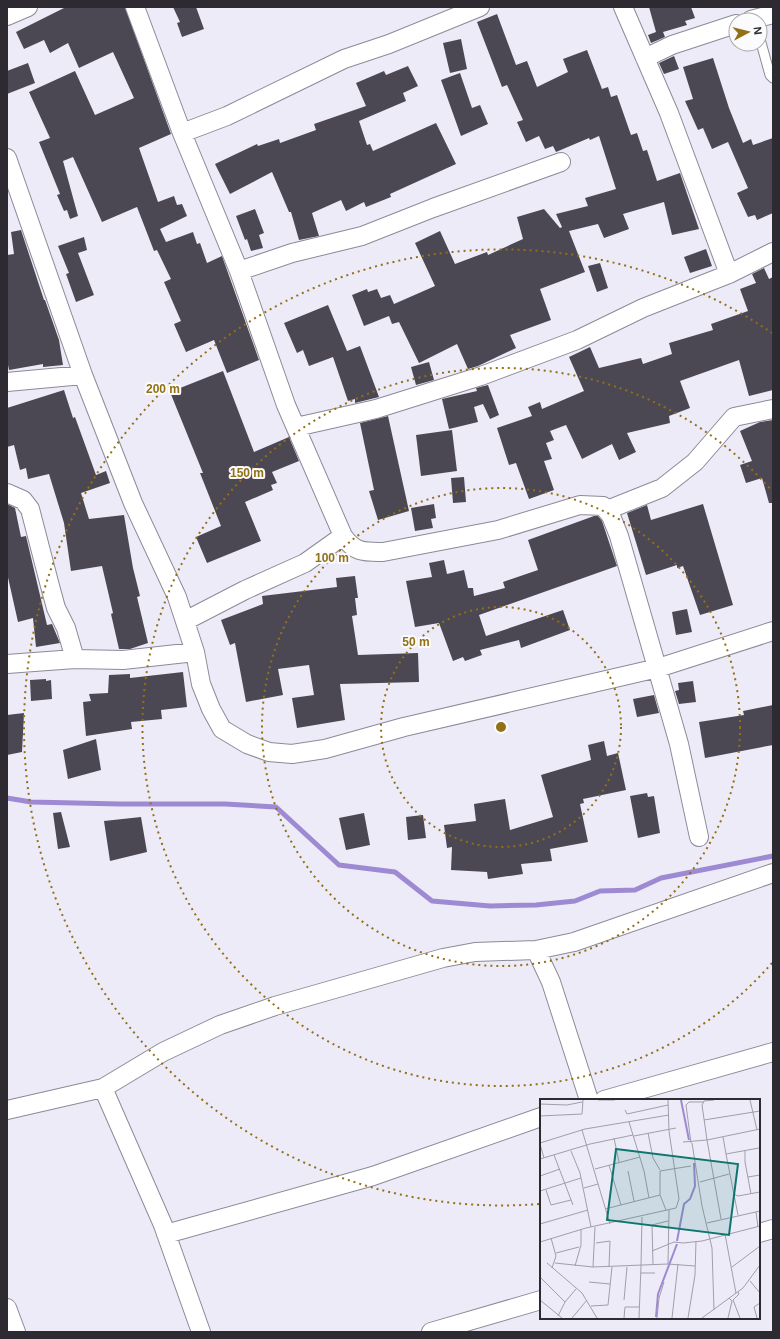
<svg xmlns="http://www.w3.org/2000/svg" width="780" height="1339" viewBox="0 0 780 1339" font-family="Arial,sans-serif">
	<rect width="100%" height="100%" fill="#eeebf9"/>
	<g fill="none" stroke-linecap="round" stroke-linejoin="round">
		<path stroke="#9e8ad2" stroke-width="5" d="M 7,798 L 31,802 L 120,804 L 225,804 L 276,807 L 339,865 L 395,872 L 432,901 L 490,906 L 536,905 L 575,901 L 600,891 L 635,890 L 661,878 L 773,856"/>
	</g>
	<path fill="#4b4853" d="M 66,7 L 125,7 L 171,134 L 139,148 L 158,202 L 174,196 L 177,205 L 182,204 L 187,216 L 160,229 L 166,242 L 193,232 L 197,244 L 200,243 L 207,263 L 222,256 L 259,360 L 227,373 L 214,340 L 186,352 L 174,324 L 181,321 L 164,282 L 171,279 L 157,250 L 154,251 L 137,207 L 102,222 L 73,157 L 63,161 L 78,216 L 70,219 L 67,210 L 64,211 L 57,195 L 60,194 L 39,142 L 50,138 L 29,92 L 75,71 L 95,115 L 134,98 L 113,52 L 79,68 L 68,43 L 50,53 L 44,40 L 24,49 L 16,32 Z
		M 173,7 L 196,7 L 204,29 L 182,37 L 177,23 L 180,22 Z
		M 649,7 L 691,7 L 695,18 L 685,21 L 687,25 L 663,32 L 665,37 L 651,43 L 648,35 L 656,32 Z
		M 497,14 L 516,65 L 527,61 L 537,87 L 568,72 L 563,59 L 587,50 L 602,89 L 608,87 L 611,97 L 617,95 L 631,135 L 637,133 L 643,151 L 647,150 L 657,181 L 680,173 L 699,229 L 672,235 L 664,202 L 623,214 L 629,229 L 604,238 L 598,224 L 569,231 L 585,272 L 540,289 L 551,320 L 510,335 L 516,348 L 478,366 L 468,369 L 457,344 L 419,363 L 399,322 L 392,324 L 389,316 L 364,326 L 352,295 L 367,289 L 368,292 L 377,289 L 381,298 L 390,295 L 394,304 L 435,286 L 415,243 L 440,231 L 455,264 L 487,252 L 488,255 L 523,239 L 517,217 L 544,209 L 560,228 L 562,227 L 556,214 L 588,206 L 585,198 L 616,189 L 599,136 L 590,140 L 589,138 L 556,152 L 553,146 L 545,149 L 539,136 L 526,142 L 517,122 L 523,120 L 507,85 L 502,87 L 477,22 Z
		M 461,39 L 467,69 L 450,73 L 443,43 Z
		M 674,56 L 679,69 L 664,74 L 659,63 Z
		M 713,58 L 729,108 L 743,143 L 751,139 L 753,145 L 773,138 L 773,213 L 757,220 L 755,215 L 748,217 L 737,193 L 748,188 L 728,142 L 712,149 L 703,128 L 698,130 L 685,101 L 693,99 L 683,67 Z
		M 28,63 L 35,83 L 7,94 L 7,71 Z
		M 408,66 L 418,86 L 403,93 L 406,101 L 359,121 L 367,145 L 370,144 L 373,151 L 436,123 L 456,164 L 390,194 L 391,197 L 366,207 L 364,202 L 346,211 L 341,200 L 312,213 L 319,236 L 299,240 L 291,212 L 289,212 L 272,172 L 230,194 L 215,164 L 257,144 L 258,146 L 279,139 L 280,143 L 316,130 L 314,124 L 366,106 L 356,83 L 384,71 L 386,75 Z
		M 460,73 L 472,108 L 480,105 L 488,124 L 461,136 L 441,80 Z
		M 255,209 L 264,233 L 259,235 L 263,248 L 251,251 L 247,239 L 245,240 L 236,216 Z
		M 21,230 L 44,300 L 45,300 L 59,340 L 63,365 L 43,367 L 43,364 L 9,370 L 7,360 L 7,255 L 14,254 L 11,232 Z
		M 84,237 L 87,250 L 78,253 L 94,295 L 76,302 L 66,274 L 69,273 L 58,246 Z
		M 706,249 L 712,266 L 690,273 L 684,257 Z
		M 600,263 L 608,288 L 597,292 L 588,266 Z
		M 764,268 L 769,279 L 773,277 L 773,390 L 749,396 L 739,360 L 680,381 L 690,408 L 669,416 L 670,423 L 627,433 L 636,452 L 619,460 L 612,444 L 582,459 L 566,425 L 550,431 L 554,440 L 546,443 L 552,459 L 544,461 L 554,490 L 529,499 L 516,463 L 509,465 L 497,428 L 532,416 L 528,407 L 540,402 L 542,409 L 584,391 L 569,357 L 590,347 L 599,368 L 641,358 L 643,364 L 672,354 L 669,343 L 713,330 L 711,324 L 748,311 L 740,289 L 756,283 L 752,274 Z
		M 328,305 L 347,351 L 360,346 L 379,397 L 355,403 L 355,399 L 348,401 L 333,357 L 309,366 L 303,350 L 297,353 L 284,323 Z
		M 429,362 L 434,380 L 416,385 L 411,367 Z
		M 223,371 L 254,452 L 289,437 L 299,461 L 272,472 L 277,483 L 271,485 L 273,490 L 245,502 L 261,541 L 207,563 L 196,537 L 221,526 L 200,473 L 203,473 L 170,392 Z
		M 488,385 L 499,415 L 490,419 L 483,404 L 474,407 L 478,422 L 449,429 L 442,399 L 477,391 L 476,388 Z
		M 64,390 L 73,418 L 75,417 L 96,475 L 106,471 L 110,483 L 81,493 L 89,519 L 124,515 L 133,568 L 140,596 L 137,597 L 148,643 L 130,649 L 119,649 L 111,614 L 113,613 L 102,566 L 71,571 L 64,523 L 49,474 L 28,479 L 26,468 L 20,470 L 14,445 L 7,447 L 7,408 Z
		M 388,416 L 409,511 L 378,520 L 369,491 L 374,490 L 360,423 Z
		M 773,420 L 773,503 L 769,503 L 762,478 L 746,483 L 740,465 L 752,461 L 740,431 L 760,422 Z
		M 452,430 L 457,471 L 421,476 L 416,435 Z
		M 464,477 L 466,502 L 453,503 L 451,478 Z
		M 7,504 L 15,508 L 21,537 L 26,536 L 47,625 L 52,624 L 60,643 L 36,647 L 33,618 L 18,622 L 7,573 Z
		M 434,504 L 436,518 L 431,519 L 433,528 L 415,531 L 411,508 Z
		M 703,504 L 733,605 L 700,615 L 683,566 L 677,568 L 677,565 L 646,575 L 627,513 L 647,505 L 651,520 Z
		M 594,516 L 598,516 L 602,521 L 617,566 L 479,615 L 486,636 L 563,610 L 570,630 L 521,648 L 519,640 L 480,650 L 482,655 L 465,661 L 463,657 L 453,661 L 439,623 L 415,627 L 406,581 L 432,577 L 429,563 L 444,560 L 447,574 L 464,570 L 468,588 L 473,588 L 474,596 L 505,588 L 503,582 L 538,570 L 528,540 Z
		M 355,576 L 358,598 L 355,598 L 357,615 L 352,616 L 358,655 L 418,653 L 419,682 L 340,684 L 345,720 L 297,728 L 292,698 L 314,695 L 309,665 L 278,669 L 283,695 L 246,702 L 235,643 L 230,645 L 221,620 L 263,604 L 262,596 L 337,587 L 336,578 Z
		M 687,609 L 692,632 L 676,635 L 672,612 Z
		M 183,672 L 187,707 L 161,710 L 162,719 L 131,722 L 132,729 L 86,736 L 83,702 L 91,701 L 89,694 L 108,693 L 109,675 L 130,674 L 130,678 Z
		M 46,679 L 46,681 L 51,680 L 52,699 L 31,701 L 30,680 Z
		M 693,681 L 696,702 L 679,704 L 675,691 L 679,690 L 678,683 Z
		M 654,695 L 659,713 L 637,717 L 633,699 Z
		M 773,705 L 773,745 L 705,758 L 699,722 L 744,715 L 743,711 Z
		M 24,713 L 22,752 L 7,755 L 7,715 Z
		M 96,739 L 101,770 L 68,779 L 63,750 Z
		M 604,741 L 607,756 L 618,753 L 626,790 L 583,799 L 584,803 L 580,804 L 588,842 L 550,849 L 552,861 L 521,864 L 523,874 L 488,879 L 487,872 L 451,870 L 452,847 L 447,848 L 444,825 L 476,821 L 474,804 L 505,799 L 510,830 L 553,817 L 541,775 L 591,760 L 588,745 Z
		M 647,793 L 648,797 L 654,796 L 660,833 L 638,838 L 630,796 Z
		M 61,812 L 70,847 L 58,849 L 53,813 Z
		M 364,813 L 370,845 L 346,850 L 339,818 Z
		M 423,815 L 426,838 L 408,840 L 406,817 Z
		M 141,817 L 147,852 L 110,861 L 104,821 Z"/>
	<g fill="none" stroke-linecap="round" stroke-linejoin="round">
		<g stroke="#8d8a97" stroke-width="11">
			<path id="lane" d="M 760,39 L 770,75 L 773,78"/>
		</g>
		<g stroke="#8d8a97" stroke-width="20">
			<path id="street" d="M 135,7 L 182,133 L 239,271 L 286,405 L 343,536 C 355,553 364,552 383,552 L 498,530 L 580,505 L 603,506 L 611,516 L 619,536 L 679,744 L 699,837
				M 623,7 L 669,113 L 729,274
				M 7,16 L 28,7
				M 751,20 L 773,14
				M 645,58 L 672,45 L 736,24
				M 182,133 L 227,116 L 344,59 L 389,44 L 480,7
				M 7,158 L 83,375 L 133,503 L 177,597 L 195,652 L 201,684 L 211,709 L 222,729 L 247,744 L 269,752 L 292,754 L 325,749 L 404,727 L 658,668 L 773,631
				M 239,271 L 292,253 L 362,236 L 433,208 L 561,162
				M 7,382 L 83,375
				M 296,427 L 376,409 L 481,376 L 577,340 L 643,308 L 729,274 L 773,252
				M 7,493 L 23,500 L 30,509 L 50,586 L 56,608 L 66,628 L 75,659
				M 607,510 L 662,488 L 695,462 L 734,417 L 773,409
				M 185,621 L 245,590 L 305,563 L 343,536
				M 7,664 L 75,659 L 123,660 L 195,652
				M 536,950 L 551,982 L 589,1100
				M 103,1088 L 163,1225 L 201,1332
				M 604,1100 L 773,1052
				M 7,1110 L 103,1088 L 163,1052 L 220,1025 L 275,1006 L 443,958 L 475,952 L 536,950 L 574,942 L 773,873
				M 759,1233 L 773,1229
				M 166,1234 L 373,1176 L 541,1117
				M 7,1308 L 16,1332
				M 431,1332 L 541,1300"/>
		</g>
		<use href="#lane" stroke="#fff" stroke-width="9"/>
		<use href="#street" stroke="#fff" stroke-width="18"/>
	</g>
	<g fill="none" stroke="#917016" stroke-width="2" stroke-dasharray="2 4">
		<circle cx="501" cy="727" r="120"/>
		<circle cx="501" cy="727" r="239"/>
		<path d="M772 963A359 359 0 1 1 772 491"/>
		<path d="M539 1204A478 478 0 1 1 772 333"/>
	</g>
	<g transform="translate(540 1099)">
		<rect width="220" height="220" fill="#eeebf9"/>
		<path fill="none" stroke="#9e8ad2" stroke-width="2" d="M 141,1 L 149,41M 137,142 L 144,105 L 150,100 L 155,87 L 154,64M 116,218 L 118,195 L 137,145"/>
		<path fill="none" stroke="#a19ea9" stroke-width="1" d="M 58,1 L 75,1M 174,1 L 164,2 L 162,6 L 167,41 L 220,30M 210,1 L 217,31M 0,5 L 27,6 L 42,3M 85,11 L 87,15 L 128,6M 0,17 L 42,15 L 43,1M 164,21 L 220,12M 89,23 L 104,72 L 109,99M 42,31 L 70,125M 108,34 L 113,59 L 120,71M 94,37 L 136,29M 183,38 L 186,55M 74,39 L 79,63M 143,43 L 167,41 L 181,120M 0,44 L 45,30 L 129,16M 151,44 L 146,6 L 149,3 L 164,3M 152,44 L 162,107 L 172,149 L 174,211M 0,45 L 4,59M 205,51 L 205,63 L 211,95M 31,52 L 40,74 L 51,128M 14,56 L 33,106M 0,60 L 50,45 L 93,36M 69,66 L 81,106M 55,70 L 100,58M 88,72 L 94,102M 0,77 L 20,70M 208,78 L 220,76M 160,83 L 189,75M 44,89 L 58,85M 6,91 L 11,106 L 31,101M 0,92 L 41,79M 193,95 L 198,97 L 220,93M 65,110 L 120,96M 126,111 L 120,96 L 120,72 L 151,67M 216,113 L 218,128M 198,116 L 186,55 L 219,49M 167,124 L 220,112M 0,125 L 48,111M 185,135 L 196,194M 11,139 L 16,157 L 12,169M 0,143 L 46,129 L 136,109 L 139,100 L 129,32 L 128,1M 56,144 L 70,142 L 69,168M 112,152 L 134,143 L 143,144 L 162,142 L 220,127M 16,154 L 39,148M 7,164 L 42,194 L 57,219M 15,164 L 53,168 L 128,165 L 155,167M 113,165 L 112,126 L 128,122M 128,165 L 129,111M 35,167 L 41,146 L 41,130M 101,167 L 102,118M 53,168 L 55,128M 192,168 L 220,147M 101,174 L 115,174M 0,178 L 25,203M 210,182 L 220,194M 49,183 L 70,185M 198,193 L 199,195 L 193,201 L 200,219M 0,201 L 22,219M 84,201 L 87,168M 51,207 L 68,206 L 72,168M 18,217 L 25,203 L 36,190M 32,219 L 47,201M 84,219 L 85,208 L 99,208M 99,219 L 101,167M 117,219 L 119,199 L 124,183M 132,219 L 138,165M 148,219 L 155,176 L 156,142M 162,219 L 203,189 L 220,166M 188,219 L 192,202 L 189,199M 217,219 L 214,208 L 220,204"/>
		<path fill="#0f766e" fill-opacity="0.15" stroke="#0f766e" stroke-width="2" d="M 76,50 L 198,65 L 189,136 L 67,121 Z"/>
		<rect width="220" height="220" fill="none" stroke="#2d2b31" stroke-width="2"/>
	</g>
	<circle cx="501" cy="727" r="6" fill="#917016" stroke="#fbfbfd" stroke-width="2"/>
	<g font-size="12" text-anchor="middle" font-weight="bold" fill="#917016" stroke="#fbfbfd" stroke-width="4" stroke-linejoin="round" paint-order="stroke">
		<text x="163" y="393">200 m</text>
		<text x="247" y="477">150 m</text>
		<text x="332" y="562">100 m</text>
		<text x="416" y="646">50 m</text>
	</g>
	<rect width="780" height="1339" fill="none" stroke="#2d2b31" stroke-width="16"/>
	<g transform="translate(748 32) rotate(83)"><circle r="19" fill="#fbfbfd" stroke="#a9a8ab"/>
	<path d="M0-3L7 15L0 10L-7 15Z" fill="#917016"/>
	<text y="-6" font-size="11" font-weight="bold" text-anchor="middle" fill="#2d2b31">N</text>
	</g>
</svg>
